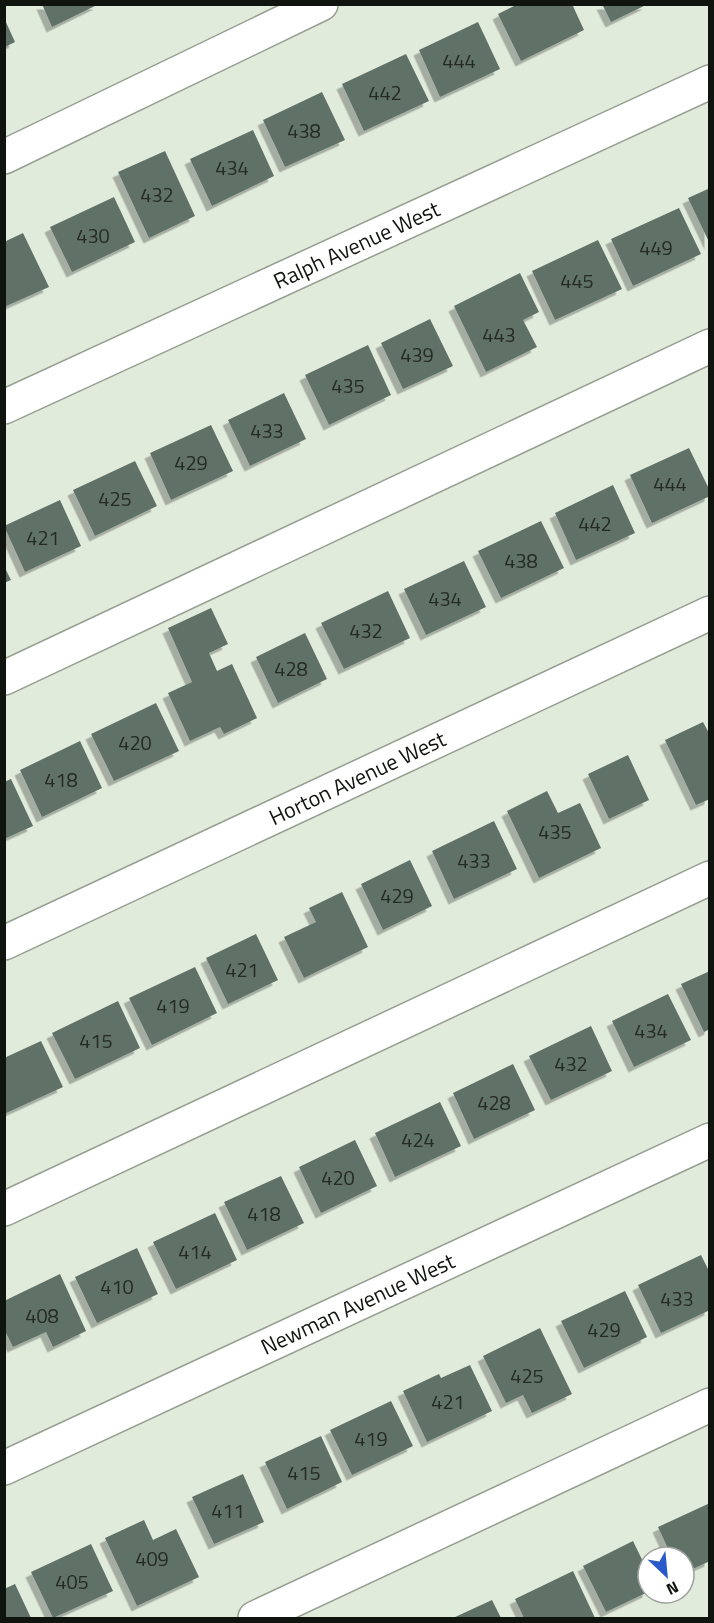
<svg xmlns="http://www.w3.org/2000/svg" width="714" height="1623" viewBox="0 0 714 1623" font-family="'Titillium Web',sans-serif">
	<defs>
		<filter id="shadow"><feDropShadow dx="-5.5" dy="5.5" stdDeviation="0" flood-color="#0004"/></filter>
	</defs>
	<rect width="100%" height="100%" fill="#e1ebdb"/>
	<path fill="#617168" filter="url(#shadow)" d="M 42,4 L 99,4 L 52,27 Z
		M 518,4 L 572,4 L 584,30 L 521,61 L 498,14 Z
		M 602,4 L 648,4 L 611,22 Z
		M 5,20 L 15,42 L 5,47 Z
		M 478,22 L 500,69 L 440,97 L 419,50 Z
		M 406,54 L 429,101 L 364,131 L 342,84 Z
		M 322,92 L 345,140 L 285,167 L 263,120 Z
		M 253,130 L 274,176 L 212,206 L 190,159 Z
		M 165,151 L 195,216 L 149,238 L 118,172 Z
		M 710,188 L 710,244 L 688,198 Z
		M 114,197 L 135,242 L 72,272 L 50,227 Z
		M 679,208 L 701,254 L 633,286 L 611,239 Z
		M 23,233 L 49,287 L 4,307 L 4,242 Z
		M 598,240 L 622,289 L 555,320 L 532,271 Z
		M 520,273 L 539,312 L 523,320 L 537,347 L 486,372 L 454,306 Z
		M 430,319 L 453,366 L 403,389 L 381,343 Z
		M 368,345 L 391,395 L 329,425 L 305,375 Z
		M 284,393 L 306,439 L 250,466 L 228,420 Z
		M 211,425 L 233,471 L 171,500 L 150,453 Z
		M 689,448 L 710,491 L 710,496 L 652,523 L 630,475 Z
		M 135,461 L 157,506 L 95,536 L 73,490 Z
		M 613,485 L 635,533 L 576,560 L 555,513 Z
		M 60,500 L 81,546 L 25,572 L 4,526 Z
		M 541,521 L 564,568 L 501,598 L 478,551 Z
		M 464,561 L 486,607 L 426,635 L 404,589 Z
		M 4,566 L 11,580 L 4,583 Z
		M 388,591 L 410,638 L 344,669 L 321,623 Z
		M 211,608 L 228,644 L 209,653 L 217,671 L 232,664 L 257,718 L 224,734 L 220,727 L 190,741 L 168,693 L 192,682 L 168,628 Z
		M 305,633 L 327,679 L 278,703 L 256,657 Z
		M 156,703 L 179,751 L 114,781 L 91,734 Z
		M 703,722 L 710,735 L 710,799 L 696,805 L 665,740 Z
		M 80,741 L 102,788 L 42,817 L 20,770 Z
		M 628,755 L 649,800 L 609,819 L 588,774 Z
		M 11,779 L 33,826 L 4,839 L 4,782 Z
		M 547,791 L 558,813 L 580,803 L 601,848 L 539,878 L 507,811 Z
		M 494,821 L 517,869 L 454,899 L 432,851 Z
		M 410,860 L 432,906 L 383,930 L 361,884 Z
		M 342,892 L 368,947 L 304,978 L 284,937 L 316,922 L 309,908 Z
		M 256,934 L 278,980 L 228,1004 L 206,958 Z
		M 195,967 L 217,1013 L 152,1045 L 129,998 Z
		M 710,971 L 710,1029 L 704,1032 L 681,984 Z
		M 668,994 L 691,1040 L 634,1067 L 612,1021 Z
		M 118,1001 L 140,1048 L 75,1079 L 52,1033 Z
		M 591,1026 L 612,1071 L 551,1100 L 529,1056 Z
		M 41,1041 L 63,1087 L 4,1114 L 4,1058 Z
		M 513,1064 L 535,1110 L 474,1139 L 453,1093 Z
		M 440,1102 L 461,1146 L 395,1177 L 375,1133 Z
		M 355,1140 L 377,1186 L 321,1213 L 299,1167 Z
		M 281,1176 L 304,1223 L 247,1250 L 224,1202 Z
		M 215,1213 L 237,1260 L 176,1289 L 153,1242 Z
		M 137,1248 L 158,1294 L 97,1323 L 75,1277 Z
		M 701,1255 L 710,1273 L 710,1310 L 661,1333 L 638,1285 Z
		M 60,1274 L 86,1331 L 53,1347 L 46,1332 L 13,1347 L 4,1329 L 4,1301 Z
		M 625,1291 L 647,1337 L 584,1368 L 561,1321 Z
		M 540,1328 L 572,1394 L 532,1413 L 523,1395 L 506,1403 L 483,1356 Z
		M 470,1365 L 492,1411 L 427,1442 L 403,1391 L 439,1374 L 441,1378 Z
		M 391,1401 L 413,1446 L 352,1475 L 330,1430 Z
		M 321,1436 L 342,1482 L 287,1509 L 265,1462 Z
		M 243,1474 L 264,1522 L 214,1544 L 192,1497 Z
		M 710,1503 L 710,1561 L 684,1573 L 684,1557 L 672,1557 L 658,1527 Z
		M 144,1520 L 153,1540 L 176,1529 L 199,1577 L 137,1606 L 105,1538 Z
		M 633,1541 L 648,1572 L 648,1592 L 606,1612 L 583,1566 Z
		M 91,1544 L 113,1591 L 53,1618 L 31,1572 Z
		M 573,1571 L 595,1618 L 524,1618 L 515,1599 Z
		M 15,1584 L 31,1618 L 4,1618 L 4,1589 Z
		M 492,1600 L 501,1618 L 453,1618 Z"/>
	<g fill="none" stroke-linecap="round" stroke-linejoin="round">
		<g stroke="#959e90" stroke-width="36">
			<g id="minor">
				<path d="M 4,157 L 321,4"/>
				<path id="s1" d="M 4,407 L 710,82"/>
				<path d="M 4,678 L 710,346"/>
				<path id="s2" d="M 4,943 L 710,613"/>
				<path d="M 4,1209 L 710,878"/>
				<path id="s3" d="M 4,1468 L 710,1140"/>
				<path d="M 255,1618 L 710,1405"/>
			</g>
		</g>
		<use href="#minor" stroke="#fff" stroke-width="33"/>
	</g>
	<g text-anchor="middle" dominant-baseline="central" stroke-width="4.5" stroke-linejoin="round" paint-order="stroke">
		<g font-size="20" fill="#242b24">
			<text x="459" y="60">444</text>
			<text x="385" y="92">442</text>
			<text x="304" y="130">438</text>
			<text x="232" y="167">434</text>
			<text x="157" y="194">432</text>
			<text x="93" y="235">430</text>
			<text x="656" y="247">449</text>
			<text x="577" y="280">445</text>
			<text x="499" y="334">443</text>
			<text x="417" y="354">439</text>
			<text x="348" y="385">435</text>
			<text x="267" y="430">433</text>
			<text x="191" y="462">429</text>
			<text x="670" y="483">444</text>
			<text x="115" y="498">425</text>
			<text x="595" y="523">442</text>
			<text x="43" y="537">421</text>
			<text x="521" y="560">438</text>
			<text x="445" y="598">434</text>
			<text x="366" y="630">432</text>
			<text x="291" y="668">428</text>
			<text x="135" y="742">420</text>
			<text x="61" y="779">418</text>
			<text x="555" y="831">435</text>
			<text x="474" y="860">433</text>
			<text x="397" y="895">429</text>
			<text x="242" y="969">421</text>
			<text x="173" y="1005">419</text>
			<text x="651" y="1030">434</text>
			<text x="96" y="1040">415</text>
			<text x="571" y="1063">432</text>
			<text x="494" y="1102">428</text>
			<text x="418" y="1139">424</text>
			<text x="338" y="1177">420</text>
			<text x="264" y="1213">418</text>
			<text x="195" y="1251">414</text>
			<text x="117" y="1286">410</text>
			<text x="677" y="1298">433</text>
			<text x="42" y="1315">408</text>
			<text x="604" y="1329">429</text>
			<text x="527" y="1375">425</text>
			<text x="448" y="1401">421</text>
			<text x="371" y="1438">419</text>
			<text x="304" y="1472">415</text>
			<text x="228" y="1510">411</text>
			<text x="152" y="1558">409</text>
			<text x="72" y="1581">405</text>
		</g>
		<g font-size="22" fill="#10140e" stroke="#fff">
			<text stroke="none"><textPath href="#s1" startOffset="388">Ralph Avenue West</textPath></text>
			<text stroke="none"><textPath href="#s2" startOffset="390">Horton Avenue West</textPath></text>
			<text stroke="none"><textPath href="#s3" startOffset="390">Newman Avenue West</textPath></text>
		</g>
	</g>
	<rect width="714" height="1623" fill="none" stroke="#10140e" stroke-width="12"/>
	<g transform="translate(666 1575) rotate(154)"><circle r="28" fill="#ffffff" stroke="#9fa19f" stroke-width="1.5"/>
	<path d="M0-4.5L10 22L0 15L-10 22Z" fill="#2b5bca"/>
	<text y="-9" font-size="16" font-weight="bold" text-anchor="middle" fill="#10140e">N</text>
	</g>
</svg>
